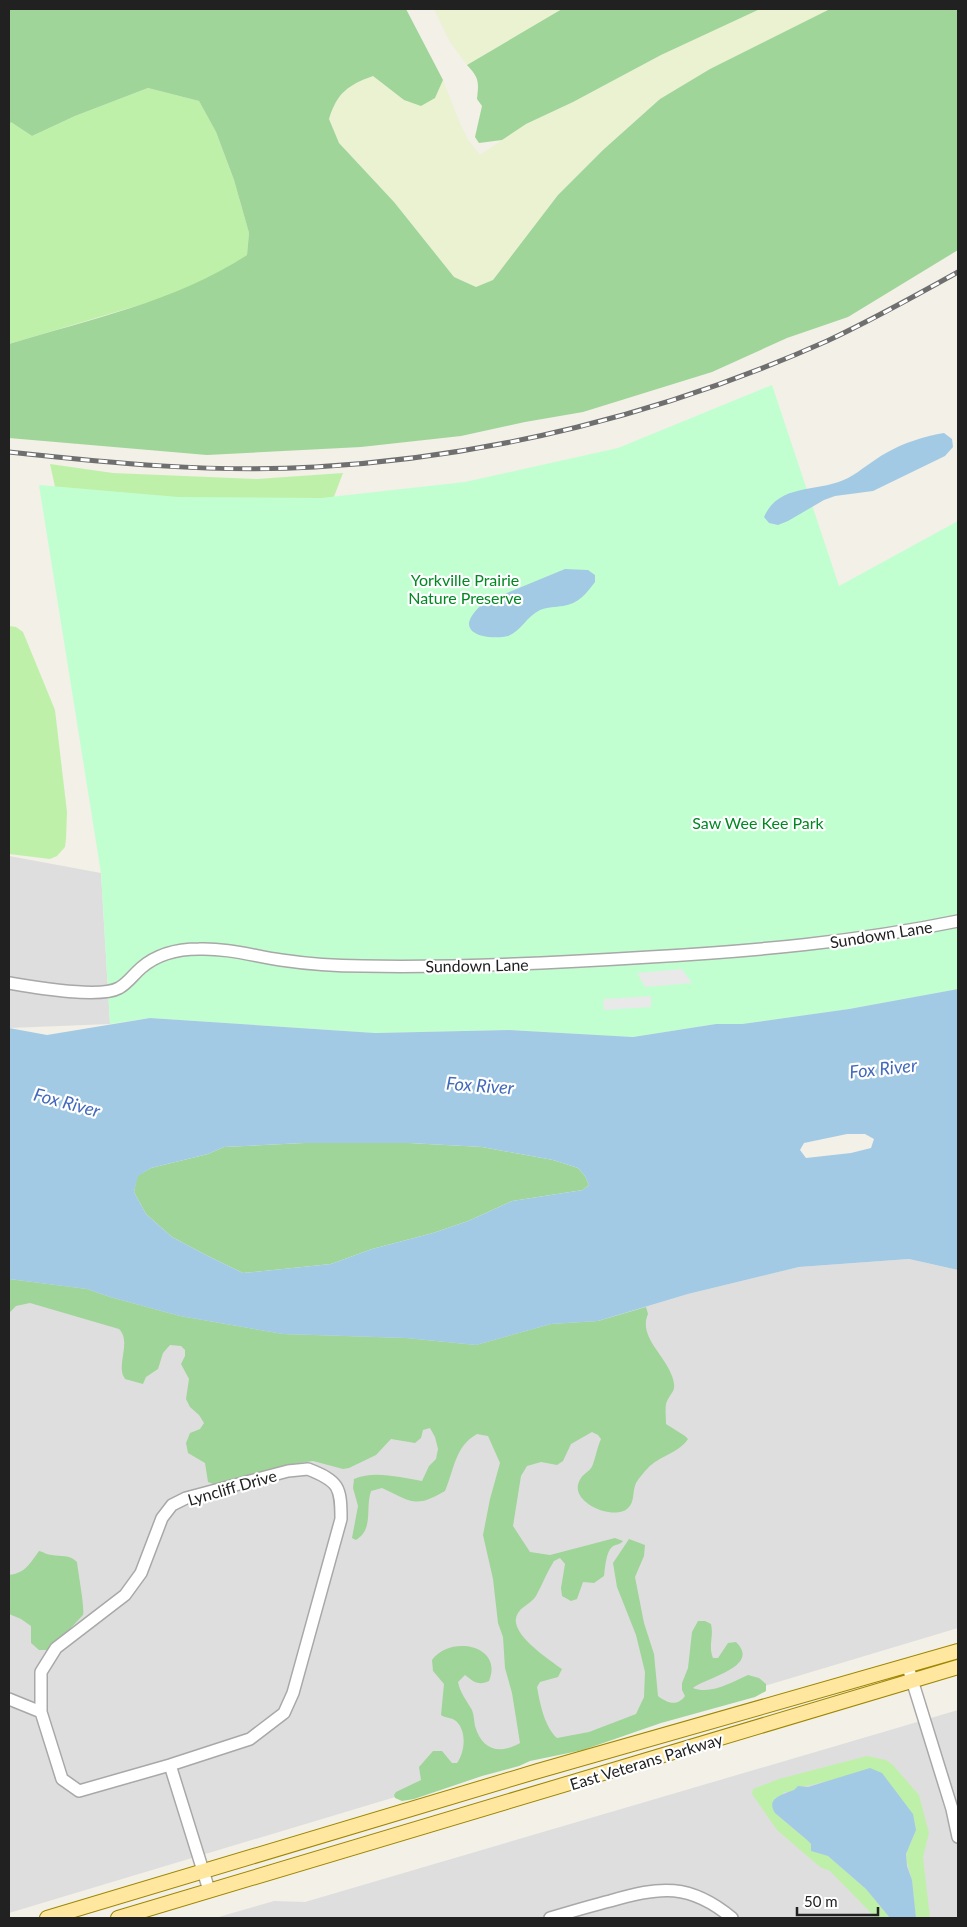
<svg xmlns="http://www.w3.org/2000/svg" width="967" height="1927" viewBox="0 0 967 1927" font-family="Lato,sans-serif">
	<rect width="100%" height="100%" fill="#f2f0e7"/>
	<path fill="#dfdede" d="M 9,856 L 101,873 L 110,1024 L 9,1028 Z
		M 909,1259 L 958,1270 L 958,1628 L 9,1913 L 9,1279 L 598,1321 L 688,1294 L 799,1267 Z
		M 958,1710 L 958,1918 L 215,1918 L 274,1901 L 305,1902 Z"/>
	<path fill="#eaf2d1" d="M 434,9 L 562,9 L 467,65 L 450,42 Z
		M 760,9 L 830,9 L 710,69 L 660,99 L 603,150 L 558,195 L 493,280 L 476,287 L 454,277 L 394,202 L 339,143 L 329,119 L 334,103 L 352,83 L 373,76 L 404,100 L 435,98 L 443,80 L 459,121 L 468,140 L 480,155 L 526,124 L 573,102 L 661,55 Z"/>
	<path fill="#bff0a9" d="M 148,88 L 199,101 L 216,132 L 234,180 L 249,233 L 247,255 L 220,273 L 163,298 L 9,344 L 9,125 L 10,121 L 32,136 L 75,116 Z
		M 50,464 L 113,473 L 257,479 L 343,473 L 330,507 L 65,532 Z
		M 9,626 L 16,627 L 23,632 L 55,710 L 67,812 L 66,839 L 65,847 L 57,856 L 50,859 L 9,854 Z
		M 867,1756 L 886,1760 L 893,1765 L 919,1795 L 929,1833 L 923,1857 L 930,1918 L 916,1918 C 914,1906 914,1894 912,1882 C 908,1859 901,1860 914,1836 L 828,1781 L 802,1787 L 789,1792 L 784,1792 L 775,1813 L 807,1840 L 811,1844 L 812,1851 L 828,1856 L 866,1889 L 890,1918 L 876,1918 L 830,1871 L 820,1867 L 777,1830 L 752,1794 L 753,1789 L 779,1779 Z"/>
	<path fill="#9fd598" d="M 9,9 L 406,9 L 443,80 L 435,98 L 421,106 L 404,100 L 373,76 C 348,85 337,93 329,119 L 339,143 L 394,202 L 454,277 L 476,287 L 493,280 L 558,195 L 603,150 L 660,99 L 710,69 L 830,9 L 958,9 L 958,250 L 848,317 L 787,338 L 712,372 L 583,412 L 525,422 L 461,436 L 361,447 L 207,455 L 9,438 L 9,344 C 90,319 175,302 247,255 L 249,233 L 234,180 L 216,132 L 199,101 L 148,88 L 75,116 L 32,136 L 11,122 L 9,125 Z
		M 562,9 L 760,9 L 661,55 L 573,102 L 526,124 L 502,140 L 479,143 L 475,137 L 482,106 L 477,99 C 479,81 479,78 467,65 Z
		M 304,1143 L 409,1143 L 482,1147 L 553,1160 L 578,1168 L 585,1176 L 589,1185 L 583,1190 L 512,1201 L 468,1221 L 433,1233 L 372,1249 L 331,1264 L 243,1273 L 208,1256 L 172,1237 L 146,1214 L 134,1192 L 137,1176 L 151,1168 L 208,1154 L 224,1147 Z
		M 9,1279 L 87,1289 L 110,1297 L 180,1316 L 283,1334 L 406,1338 L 476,1345 L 551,1324 L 598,1321 L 646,1307 L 648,1314 C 638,1336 665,1355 672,1376 C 678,1393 670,1391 666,1404 C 665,1410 666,1418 666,1424 L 685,1436 L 688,1439 C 679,1453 659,1456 648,1468 C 644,1472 639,1478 636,1483 C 632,1492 635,1502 628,1508 C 622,1514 611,1513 603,1511 C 589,1507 570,1494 581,1478 C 584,1473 591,1471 593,1464 C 596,1456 597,1448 601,1439 L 598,1435 L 592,1432 L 571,1444 L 563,1461 L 557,1465 L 541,1462 L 527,1466 L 521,1476 L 513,1526 L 530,1552 L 550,1555 L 615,1538 L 623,1541 C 620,1545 616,1544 612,1547 C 606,1552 605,1568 604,1576 L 594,1583 L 583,1582 L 577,1599 L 571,1601 L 562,1596 L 561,1588 L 565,1564 L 560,1558 L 554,1561 C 547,1572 542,1585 536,1596 C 531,1604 521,1606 517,1615 C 508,1633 550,1660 562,1669 L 558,1677 L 540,1682 L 537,1687 C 540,1703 544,1726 557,1738 L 589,1732 L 636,1714 L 644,1697 L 645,1672 L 636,1635 L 617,1587 L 613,1563 L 629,1539 L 645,1545 L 644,1556 L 635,1577 L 644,1623 L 654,1654 L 658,1696 C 667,1703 677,1707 685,1696 L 682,1690 L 682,1683 L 688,1668 L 692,1632 L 698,1621 L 705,1621 L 711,1624 C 714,1637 708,1645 713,1658 L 718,1658 L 728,1643 L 736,1642 C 762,1667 704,1678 693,1688 C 711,1695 732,1682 748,1675 L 759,1678 L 766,1684 L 766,1691 L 755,1697 L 661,1723 L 583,1750 L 530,1761 L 519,1766 L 482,1776 L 414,1799 L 402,1801 L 395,1798 L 394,1795 L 396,1792 L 421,1780 L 419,1767 L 433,1751 L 442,1751 L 452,1763 L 457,1763 C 465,1752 467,1731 456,1721 C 451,1717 445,1718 441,1715 L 444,1684 L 433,1671 L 432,1660 C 449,1635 504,1644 489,1681 C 478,1686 474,1682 465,1675 L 458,1682 C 460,1693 467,1701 472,1710 C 474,1715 474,1721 475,1726 C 482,1750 499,1755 520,1743 L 512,1693 L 505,1668 L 503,1637 L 498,1623 L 493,1579 L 483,1535 L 490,1499 L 500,1463 L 488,1436 L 477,1434 C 455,1446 454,1470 445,1491 C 415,1509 410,1501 382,1488 L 371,1491 C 365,1509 374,1529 356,1540 L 352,1538 L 358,1506 L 353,1488 L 354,1479 C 375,1470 401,1478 422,1481 L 429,1466 L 436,1459 L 438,1449 L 435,1437 L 430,1428 L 423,1430 L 421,1438 L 415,1443 L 391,1439 L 376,1455 L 349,1468 L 343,1469 L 313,1461 L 286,1465 L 225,1483 L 213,1484 L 208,1482 L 205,1463 L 188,1453 L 186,1443 L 190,1433 L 200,1429 L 204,1423 L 199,1415 L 190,1407 L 186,1399 L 189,1379 L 181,1364 L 185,1356 L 185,1350 L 181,1346 L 170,1345 L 163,1353 L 158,1369 L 146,1377 L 143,1384 L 125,1379 C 124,1377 122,1374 122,1371 C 120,1358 130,1340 119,1329 L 30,1303 L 16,1306 L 9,1313 Z
		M 39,1551 C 44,1552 47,1555 52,1555 C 61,1557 69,1554 77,1562 C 78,1572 85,1608 83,1615 L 50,1650 L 39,1650 L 31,1643 L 31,1626 L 21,1619 L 9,1614 L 9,1575 C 26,1573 30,1563 39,1551 Z"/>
	<path fill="#c1ffd1" d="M 772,385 L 839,586 L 958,521 L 958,989 L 849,1009 L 742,1024 L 716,1024 L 633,1037 L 509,1030 L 375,1033 L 150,1018 L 110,1024 L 101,873 L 39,485 L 178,497 L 321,498 L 465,482 L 618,448 Z"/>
	<path fill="#e9e9e9" d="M 682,969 L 692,983 L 645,987 L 637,973 Z
		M 651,996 L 651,1007 L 604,1010 L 603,999 Z"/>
	<path fill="#a3cae4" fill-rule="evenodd" d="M 944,433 L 952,439 L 953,447 L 945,456 L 873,491 L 835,496 L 824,500 L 788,521 L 778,525 L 769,523 L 764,517 C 779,482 820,493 848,478 C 861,471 873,460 886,453 C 903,443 925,436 944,433 Z
		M 565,569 L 588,570 L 595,575 L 595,582 C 587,593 578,604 563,606 C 555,607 548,607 540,610 C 527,616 521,631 508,636 C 498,639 468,638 469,623 C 470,615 480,606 485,602 Z
		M 958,989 L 958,1270 L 909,1259 L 799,1267 L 688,1294 L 598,1321 L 551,1324 L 476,1345 L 406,1338 L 283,1334 L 180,1316 L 110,1297 L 87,1289 L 9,1279 L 9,1028 L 47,1035 L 150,1018 L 375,1033 L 509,1030 L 633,1037 L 716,1024 L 742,1024 L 849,1009 ZM 847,1134 L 865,1134 L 874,1139 L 871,1148 L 851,1153 L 806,1158 L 800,1150 L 804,1143 ZM 304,1143 L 409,1143 L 482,1147 L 553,1160 L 578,1168 L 585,1176 L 589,1185 L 583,1190 L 512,1201 L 468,1221 L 433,1233 L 372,1249 L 331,1264 L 243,1273 L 208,1256 L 172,1237 L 146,1214 L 134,1192 L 138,1176 L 151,1168 L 208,1154 L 224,1147 Z
		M 870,1768 L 882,1773 L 913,1814 L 916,1830 L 906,1854 L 907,1866 L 912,1880 L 916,1918 L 890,1918 L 866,1889 L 828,1856 L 811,1851 L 811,1844 L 807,1840 L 775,1813 C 765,1798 784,1794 794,1790 L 798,1786 L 808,1787 Z"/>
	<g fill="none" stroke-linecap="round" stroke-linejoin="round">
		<g stroke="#a8a8a8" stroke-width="14">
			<path id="minor" d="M 9,983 C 33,987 99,999 119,988 C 127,984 134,974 141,968 C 157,954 178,949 199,949 C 227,948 254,956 281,960 C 308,964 336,966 363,966 C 459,968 555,963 650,957 C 753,951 856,942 958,921
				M 308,1469 C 339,1481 341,1487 341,1519 L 293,1693 L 284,1713 L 250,1739 L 170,1765 L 79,1791 L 62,1779 L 41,1712 L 41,1672 L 56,1648 L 125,1595 L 141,1573 L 162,1518 L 172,1505 L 186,1498 L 288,1471 Z
				M 908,1667 L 952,1809 L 958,1837
				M 9,1699 L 41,1712
				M 170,1765 L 209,1890
				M 550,1918 C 570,1912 590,1906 610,1901 C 660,1886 690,1883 732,1918"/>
		</g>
		<g stroke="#9e8600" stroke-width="16">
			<path id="major" d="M 47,1918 L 538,1771 L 958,1651
				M 118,1918 L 958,1667"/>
		</g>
		<use href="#minor" stroke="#fff" stroke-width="11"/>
		<use href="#major" stroke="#ffe79f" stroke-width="14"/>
		<g stroke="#6f6f6f" stroke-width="5">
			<path id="rail" d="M 9,452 C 110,463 213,473 315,467 C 491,457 666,413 827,341 C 872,320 915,296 958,272"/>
		</g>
		<use href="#rail" stroke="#fff" stroke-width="3" stroke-dasharray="9" stroke-linecap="butt"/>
	</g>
	<g text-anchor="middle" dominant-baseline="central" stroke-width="4.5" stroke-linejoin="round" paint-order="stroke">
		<g font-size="16" fill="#018824" stroke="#fff">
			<text x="465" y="579">Yorkville Prairie<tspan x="465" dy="18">Nature Preserve</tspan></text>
			<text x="758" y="822">Saw Wee Kee Park</text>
		</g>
		<g font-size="16" fill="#212121" stroke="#fff">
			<text transform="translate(881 934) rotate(-9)">Sundown Lane</text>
			<text transform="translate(477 965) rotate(-1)">Sundown Lane</text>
			<text transform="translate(232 1487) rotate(-16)">Lyncliff Drive</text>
			<text transform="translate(646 1761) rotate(-17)">East Veterans Parkway</text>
		</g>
		<g font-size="18" font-style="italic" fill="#4269bc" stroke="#fff">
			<text transform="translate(883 1068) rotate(-6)">Fox River</text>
			<text transform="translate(480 1085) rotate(4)">Fox River</text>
			<text transform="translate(67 1102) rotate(15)">Fox River</text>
		</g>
	</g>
	<rect width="967" height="1927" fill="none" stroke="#212121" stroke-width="20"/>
	<path d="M797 1907v8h81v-8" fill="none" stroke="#212121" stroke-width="2.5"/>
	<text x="804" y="1907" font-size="15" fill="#212121" stroke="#ffffff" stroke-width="4" paint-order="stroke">50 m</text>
</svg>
